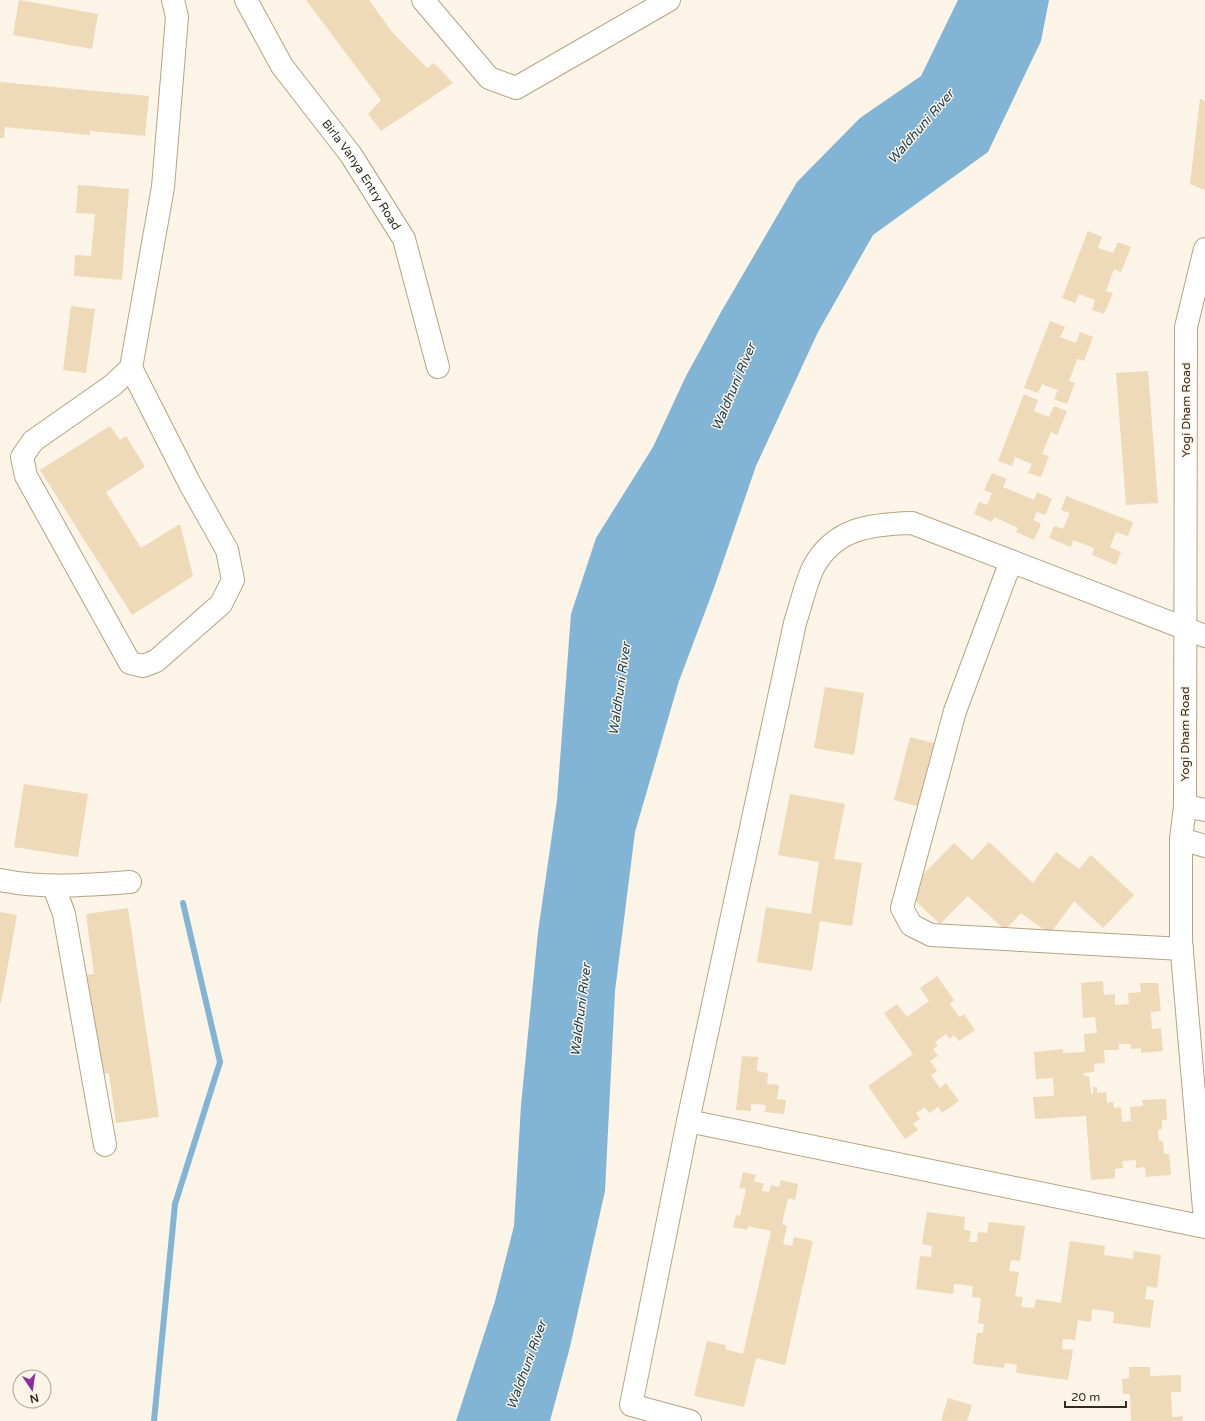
<svg xmlns="http://www.w3.org/2000/svg" width="1205" height="1421" viewBox="0 0 1205 1421" font-family="'Varela Round',sans-serif">
	<rect width="100%" height="100%" fill="#fcf4e7"/>
	<path fill="#82b4d6" d="M 958,0 L 1049,0 L 1041,41 L 988,152 L 873,235 L 818,332 L 756,466 L 714,588 L 679,681 L 635,832 L 615,991 L 605,1191 L 570,1347 L 550,1421 L 456,1421 L 495,1301 L 514,1226 L 521,1105 L 538,932 L 557,800 L 571,614 L 596,538 L 653,447 L 686,376 L 721,312 L 797,182 L 860,118 L 921,76 Z"/>
	<g fill="none" stroke-linecap="round" stroke-linejoin="round">
		<path stroke="#82b4d6" stroke-width="6" d="M 154,1421 L 175,1204 L 220,1062 L 183,903"/>
	</g>
	<path fill="#eed9b9" d="M 19,0 L 98,14 L 92,49 L 13,35 Z
		M 306,0 L 369,0 L 392,32 L 427,68 L 434,63 L 453,83 L 381,131 L 368,114 L 381,100 Z
		M 0,82 L 149,96 L 145,136 L 90,131 L 90,135 L 5,127 L 4,138 L 0,138 Z
		M 1200,99 L 1205,101 L 1205,190 L 1190,184 Z
		M 78,185 L 129,189 L 122,280 L 74,276 L 75,255 L 91,256 L 95,214 L 76,213 Z
		M 1088,231 L 1102,237 L 1098,248 L 1113,253 L 1118,242 L 1131,247 L 1121,272 L 1114,269 L 1106,291 L 1113,293 L 1104,314 L 1092,310 L 1095,300 L 1079,294 L 1075,303 L 1062,298 Z
		M 71,306 L 95,309 L 86,373 L 63,370 Z
		M 1050,321 L 1065,327 L 1060,337 L 1076,343 L 1080,332 L 1093,337 L 1084,361 L 1077,359 L 1069,381 L 1075,383 L 1067,404 L 1054,399 L 1058,390 L 1042,384 L 1038,393 L 1024,388 Z
		M 1148,371 L 1158,503 L 1126,505 L 1116,373 Z
		M 1024,394 L 1038,400 L 1034,411 L 1049,417 L 1054,406 L 1067,411 L 1057,435 L 1051,432 L 1042,454 L 1049,456 L 1041,477 L 1028,473 L 1032,464 L 1015,457 L 1012,466 L 998,461 Z
		M 110,426 L 120,440 L 126,436 L 145,467 L 106,492 L 141,548 L 180,524 L 193,576 L 132,615 L 40,470 Z
		M 992,473 L 1007,479 L 1003,487 L 1034,500 L 1037,492 L 1052,499 L 1045,515 L 1037,512 L 1033,520 L 1041,524 L 1034,540 L 1016,532 L 1018,528 L 994,517 L 992,522 L 974,514 L 979,502 L 987,505 L 992,493 L 984,490 Z
		M 1066,496 L 1133,522 L 1128,536 L 1116,532 L 1110,547 L 1121,552 L 1116,565 L 1092,555 L 1094,548 L 1073,540 L 1071,547 L 1049,538 L 1054,526 L 1063,529 L 1070,513 L 1061,510 Z
		M 825,687 L 864,693 L 854,755 L 814,748 Z
		M 910,737 L 934,743 L 917,806 L 894,800 Z
		M 24,784 L 88,794 L 78,857 L 14,847 Z
		M 790,794 L 845,804 L 834,859 L 862,863 L 852,926 L 820,921 L 812,971 L 757,962 L 766,907 L 811,914 L 819,862 L 778,855 Z
		M 989,842 L 1033,883 L 1056,852 L 1079,869 L 1091,855 L 1134,895 L 1103,928 L 1074,901 L 1050,934 L 1021,913 L 1005,930 L 968,896 L 940,924 L 906,892 L 954,843 L 972,860 Z
		M 128,908 L 159,1117 L 116,1123 L 109,1074 L 99,1072 L 82,975 L 94,974 L 86,914 Z
		M 0,912 L 17,915 L 1,1003 L 0,1003 Z
		M 937,976 L 954,1000 L 950,1004 L 959,1017 L 964,1014 L 975,1030 L 959,1041 L 954,1035 L 949,1039 L 946,1034 L 935,1042 L 938,1046 L 933,1049 L 938,1056 L 930,1061 L 937,1071 L 931,1075 L 940,1088 L 946,1083 L 959,1101 L 942,1113 L 938,1107 L 929,1113 L 925,1107 L 916,1113 L 920,1119 L 913,1124 L 918,1130 L 905,1139 L 868,1086 L 913,1054 L 884,1013 L 897,1004 L 907,1017 L 929,1001 L 920,988 Z
		M 1103,981 L 1104,995 L 1115,994 L 1115,1005 L 1129,1004 L 1128,993 L 1141,992 L 1140,983 L 1158,983 L 1161,1011 L 1151,1012 L 1152,1029 L 1161,1028 L 1163,1051 L 1141,1053 L 1141,1048 L 1131,1049 L 1131,1044 L 1119,1044 L 1119,1050 L 1104,1050 L 1105,1063 L 1094,1064 L 1094,1072 L 1083,1073 L 1084,1076 L 1089,1076 L 1091,1094 L 1093,1094 L 1093,1087 L 1097,1087 L 1097,1093 L 1106,1092 L 1107,1103 L 1113,1102 L 1114,1108 L 1121,1107 L 1122,1122 L 1131,1121 L 1130,1107 L 1143,1106 L 1142,1100 L 1166,1099 L 1167,1120 L 1162,1120 L 1162,1129 L 1158,1130 L 1159,1141 L 1163,1141 L 1164,1154 L 1169,1154 L 1171,1175 L 1146,1177 L 1145,1167 L 1136,1168 L 1136,1160 L 1122,1161 L 1123,1168 L 1115,1169 L 1115,1178 L 1091,1180 L 1086,1116 L 1035,1119 L 1033,1097 L 1054,1096 L 1053,1078 L 1036,1079 L 1034,1052 L 1063,1049 L 1063,1053 L 1085,1052 L 1084,1034 L 1097,1033 L 1095,1017 L 1083,1018 L 1081,983 Z
		M 742,1056 L 758,1057 L 757,1071 L 768,1073 L 767,1084 L 779,1085 L 777,1099 L 786,1100 L 784,1114 L 765,1112 L 766,1105 L 751,1104 L 751,1111 L 736,1110 Z
		M 743,1172 L 756,1175 L 754,1181 L 764,1184 L 762,1191 L 769,1192 L 771,1185 L 779,1187 L 781,1180 L 798,1184 L 795,1200 L 788,1198 L 782,1224 L 787,1226 L 783,1244 L 792,1246 L 794,1237 L 813,1241 L 785,1365 L 756,1358 L 744,1407 L 694,1396 L 707,1341 L 726,1345 L 725,1349 L 743,1354 L 771,1231 L 748,1226 L 747,1230 L 733,1227 L 736,1215 L 740,1216 L 746,1189 L 739,1188 Z
		M 927,1212 L 965,1217 L 964,1230 L 971,1231 L 969,1242 L 977,1242 L 978,1232 L 987,1233 L 989,1222 L 1025,1226 L 1020,1261 L 1011,1260 L 1009,1271 L 1019,1272 L 1015,1296 L 1023,1297 L 1021,1307 L 1034,1308 L 1036,1299 L 1061,1303 L 1070,1241 L 1105,1246 L 1104,1255 L 1133,1259 L 1134,1251 L 1161,1255 L 1157,1288 L 1147,1286 L 1145,1299 L 1154,1300 L 1150,1328 L 1113,1323 L 1114,1312 L 1092,1309 L 1091,1322 L 1078,1320 L 1075,1340 L 1063,1339 L 1062,1349 L 1073,1350 L 1068,1380 L 1016,1373 L 1017,1365 L 1005,1363 L 1004,1368 L 973,1364 L 977,1333 L 983,1333 L 984,1324 L 978,1323 L 981,1298 L 972,1297 L 973,1286 L 954,1284 L 953,1294 L 916,1289 L 920,1256 L 931,1257 L 932,1246 L 922,1244 Z
		M 1129,1367 L 1150,1367 L 1150,1376 L 1181,1375 L 1181,1392 L 1171,1392 L 1172,1417 L 1183,1416 L 1183,1421 L 1131,1421 L 1130,1394 L 1123,1394 L 1122,1379 L 1129,1378 Z
		M 948,1398 L 972,1405 L 967,1421 L 941,1421 Z"/>
	<g fill="none" stroke-linecap="round" stroke-linejoin="round">
		<g stroke="#b6a384" stroke-width="24">
			<g id="minor">
				<path id="s1" d="M 246,0 L 282,66 L 351,155 L 404,239 L 438,367"/>
				<path d="M 423,0 L 489,78 L 516,88 L 669,0"/>
				<path d="M 1205,249 L 1186,327 L 1185,806 L 1181,839 L 1181,941 L 1205,1221"/>
				<path d="M 131,368 L 113,385 L 33,441 L 22,457 L 26,476 L 130,663 L 143,666 L 156,661 L 221,604 L 233,580 L 227,550 L 190,484 L 131,368 L 163,187 L 177,17 L 173,0"/>
				<path d="M 1011,561 L 955,711 L 902,908 L 911,925 L 931,935 L 1182,949"/>
				<path d="M 1185,806 L 1205,810"/>
				<path d="M 1181,839 L 1205,846"/>
				<path d="M 0,880 C 44,889 86,885 130,882"/>
				<path d="M 54,887 L 64,914 L 105,1145"/>
				<path d="M 688,1121 L 1205,1227"/>
				<path d="M 690,1421 L 631,1405 L 688,1121 L 795,623 C 801,605 805,585 813,568 C 834,528 871,524 912,523 L 1205,636"/>
			</g>
		</g>
		<use href="#minor" stroke="#fff" stroke-width="22"/>
	</g>
	<g text-anchor="middle" dominant-baseline="central" stroke-width="3" stroke-linejoin="round" paint-order="stroke">
		<g font-size="12" fill="#332c1f" stroke="#fcf4e7">
			<text stroke="none"><textPath href="#s1" startOffset="210">Birla Vanya Entry Road</textPath></text>
			<text transform="translate(1186 410) rotate(-90)">Yogi Dham Road</text>
			<text transform="translate(1185 734) rotate(-90)">Yogi Dham Road</text>
		</g>
		<g font-size="13" font-style="italic" fill="#143c54" stroke="#fcf4e7">
			<text transform="translate(921 127) rotate(-49)">Waldhuni River</text>
			<text transform="translate(734 387) rotate(-67)">Waldhuni River</text>
			<text transform="translate(620 689) rotate(-82)">Waldhuni River</text>
			<text transform="translate(581 1010) rotate(-83)">Waldhuni River</text>
			<text transform="translate(527 1365) rotate(-70)">Waldhuni River</text>
		</g>
	</g>
	<g transform="translate(32 1389) rotate(167)"><circle r="19" fill="#fcf4e7" stroke="#aca497"/>
	<path d="M0-3L7 15L0 10L-7 15Z" fill="#872f9c"/>
	<text y="-6" font-size="11" font-weight="bold" text-anchor="middle" fill="#332c1f">N</text>
	</g>
	<path d="M1065 1401v6h61v-6" fill="none" stroke="#332c1f" stroke-width="2"/>
	<text x="1071" y="1401" font-size="12" fill="#332c1f" stroke="#fcf4e7" stroke-width="3" paint-order="stroke">20 m</text>
</svg>
